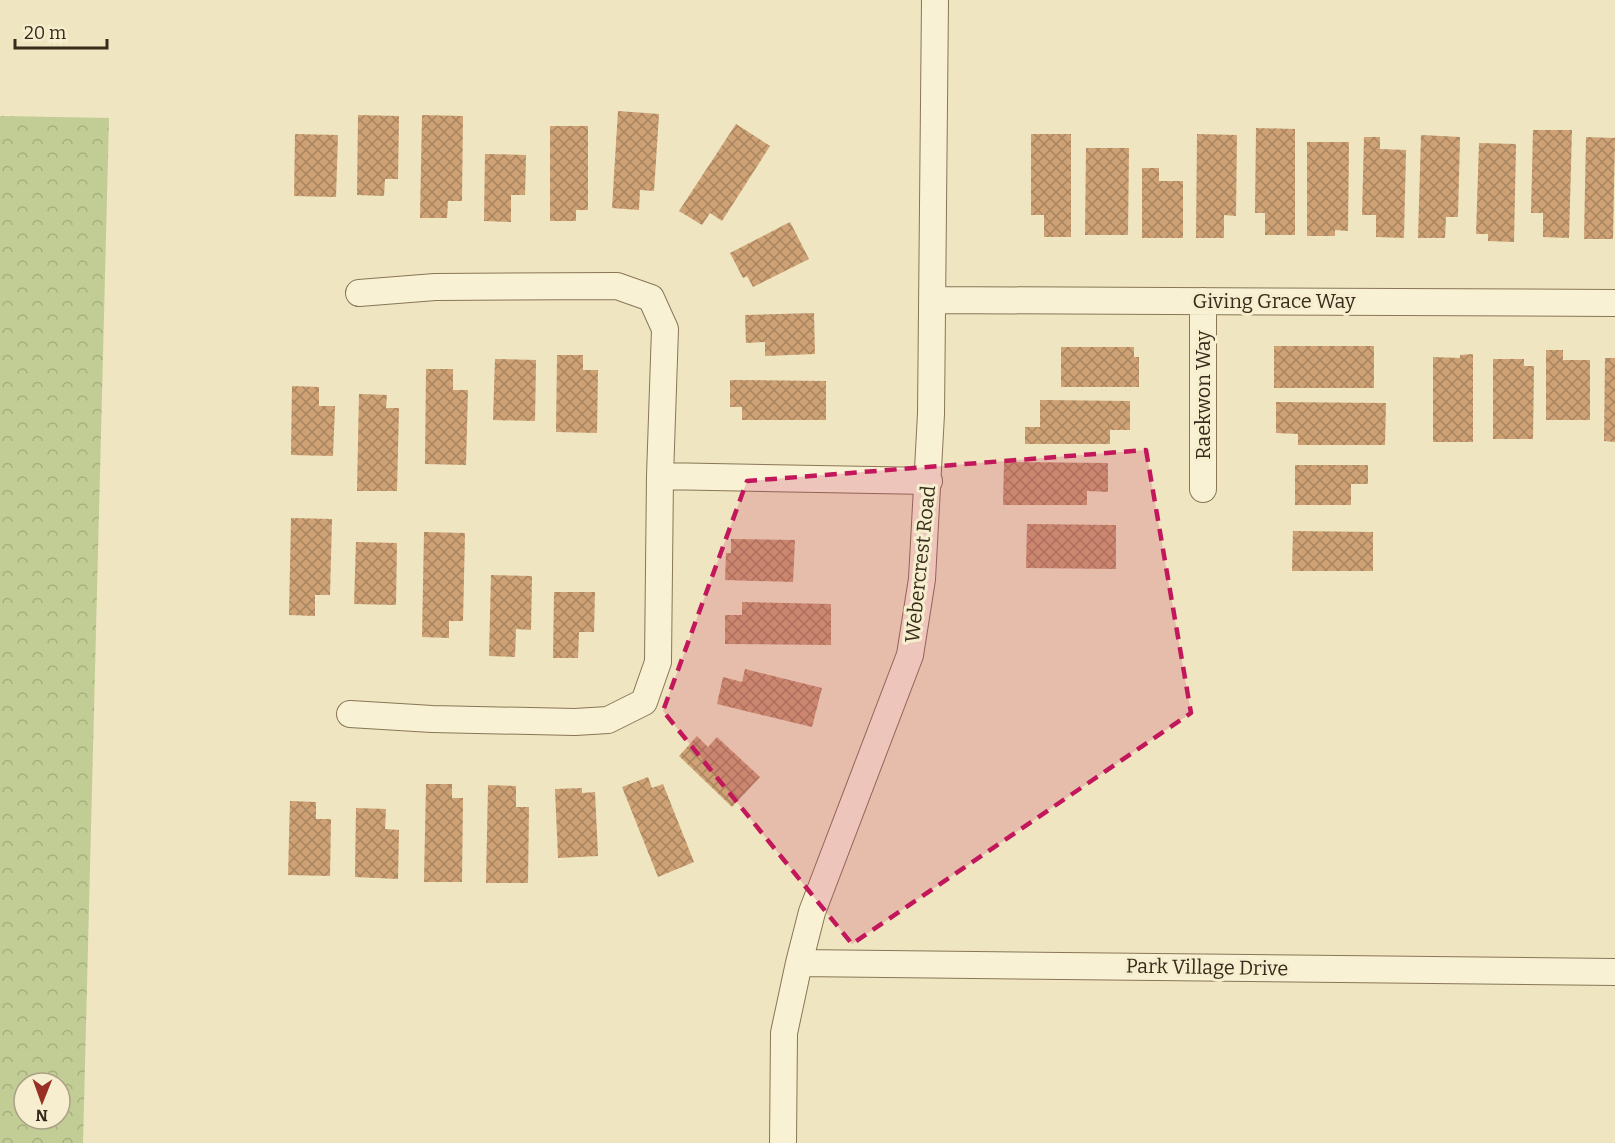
<svg xmlns="http://www.w3.org/2000/svg" width="1615" height="1143" viewBox="0 0 1615 1143" font-family="Bitter,serif">
	<defs>
		<pattern id="forest-crowns" width="20" height="18" patternUnits="userSpaceOnUse" patternTransform="scale(1.5)"><rect width="20" height="18" fill="#c1cd94"/><path d="M2 6a3 3 0 1 1 6 0M12 15a3 3 0 1 1 6 0" fill="none" stroke="#a6b07f"/></pattern>
		<pattern id="building-cross-hatch" width="8" height="8" patternUnits="userSpaceOnUse" patternTransform="scale(1.5)"><rect width="8" height="8" fill="#cea275"/><path d="M0 0l8 8M0 8l8-8" fill="none" stroke="#a8845f"/></pattern>
	</defs>
	<rect width="100%" height="100%" fill="#efe5c0"/>
	<path fill="url(#forest-crowns)" fill-rule="evenodd" d="M 0,116 L 109,118 L 83,1143 L 0,1143 ZM 24,1083 L 60,1083 L 60,1119 L 24,1119 Z"/>
	<path fill="url(#building-cross-hatch)" d="M 618,111 L 659,114 L 654,191 L 640,190 L 639,210 L 612,208 Z
		M 358,115 L 399,116 L 398,179 L 385,179 L 384,196 L 357,195 Z
		M 422,115 L 463,116 L 462,201 L 448,201 L 447,218 L 420,218 Z
		M 736,124 L 770,146 L 722,221 L 710,213 L 702,225 L 679,211 Z
		M 550,126 L 588,126 L 588,210 L 576,210 L 576,221 L 550,221 Z
		M 1256,128 L 1295,129 L 1295,235 L 1265,235 L 1265,213 L 1255,213 Z
		M 1533,130 L 1572,130 L 1569,238 L 1543,237 L 1543,213 L 1531,213 Z
		M 295,134 L 338,135 L 336,197 L 294,196 Z
		M 1031,134 L 1071,134 L 1071,237 L 1044,237 L 1044,215 L 1031,215 Z
		M 1197,134 L 1237,135 L 1236,216 L 1224,215 L 1224,238 L 1196,238 Z
		M 1421,135 L 1460,137 L 1458,217 L 1446,217 L 1445,238 L 1418,238 Z
		M 1364,137 L 1380,137 L 1380,149 L 1406,150 L 1404,238 L 1376,237 L 1376,215 L 1362,215 Z
		M 1586,137 L 1615,138 L 1613,239 L 1584,239 Z
		M 1307,142 L 1349,142 L 1348,231 L 1335,230 L 1335,236 L 1307,236 Z
		M 1479,143 L 1516,144 L 1514,242 L 1488,241 L 1488,234 L 1476,234 Z
		M 1086,148 L 1129,148 L 1128,235 L 1085,235 Z
		M 485,154 L 526,155 L 525,195 L 511,195 L 511,222 L 484,221 Z
		M 1142,168 L 1159,168 L 1159,181 L 1183,181 L 1183,238 L 1142,238 Z
		M 790,222 L 809,259 L 753,287 L 747,276 L 743,278 L 730,253 Z
		M 814,313 L 815,354 L 765,356 L 765,342 L 746,343 L 745,315 Z
		M 1274,346 L 1374,346 L 1374,388 L 1274,388 Z
		M 1061,347 L 1134,347 L 1134,357 L 1139,357 L 1139,387 L 1061,387 Z
		M 1546,350 L 1563,350 L 1563,360 L 1590,360 L 1590,420 L 1546,420 Z
		M 1473,354 L 1473,442 L 1433,442 L 1433,357 L 1460,358 L 1460,355 Z
		M 557,355 L 583,355 L 583,370 L 598,370 L 597,433 L 556,432 Z
		M 1605,358 L 1615,358 L 1615,442 L 1604,441 Z
		M 495,359 L 536,360 L 535,421 L 493,420 Z
		M 1493,359 L 1524,359 L 1524,366 L 1534,366 L 1533,439 L 1493,439 Z
		M 426,369 L 453,369 L 453,390 L 468,390 L 466,465 L 425,464 Z
		M 730,380 L 826,381 L 826,420 L 742,420 L 742,407 L 730,407 Z
		M 292,386 L 319,387 L 319,406 L 335,406 L 333,456 L 291,455 Z
		M 359,394 L 387,395 L 386,408 L 399,408 L 397,491 L 357,491 Z
		M 1040,400 L 1130,401 L 1130,430 L 1110,430 L 1110,444 L 1025,444 L 1025,427 L 1040,427 Z
		M 1276,402 L 1386,403 L 1385,445 L 1298,445 L 1298,434 L 1276,433 Z
		M 1004,462 L 1108,463 L 1108,492 L 1087,491 L 1087,505 L 1003,505 Z
		M 1295,465 L 1368,465 L 1368,484 L 1351,484 L 1351,505 L 1295,505 Z
		M 291,518 L 332,519 L 330,595 L 315,595 L 315,616 L 289,615 Z
		M 1027,524 L 1116,525 L 1116,569 L 1026,568 Z
		M 1293,531 L 1373,532 L 1373,571 L 1292,571 Z
		M 424,532 L 465,533 L 463,621 L 449,621 L 449,638 L 422,637 Z
		M 731,539 L 795,540 L 793,582 L 725,580 L 726,553 L 731,553 Z
		M 356,542 L 397,543 L 396,605 L 354,604 Z
		M 491,575 L 532,576 L 531,630 L 516,629 L 515,657 L 489,656 Z
		M 554,592 L 595,592 L 594,632 L 579,632 L 578,658 L 553,658 Z
		M 742,602 L 831,604 L 831,645 L 725,644 L 725,615 L 742,615 Z
		M 745,669 L 822,688 L 812,727 L 717,704 L 723,677 L 742,682 Z
		M 697,736 L 708,747 L 717,737 L 760,777 L 732,807 L 679,756 Z
		M 648,777 L 652,788 L 663,784 L 694,862 L 658,877 L 622,787 Z
		M 426,784 L 452,784 L 452,798 L 463,798 L 462,882 L 424,882 Z
		M 488,785 L 516,786 L 516,807 L 529,807 L 528,883 L 486,883 Z
		M 582,788 L 582,793 L 595,792 L 598,856 L 558,858 L 555,789 Z
		M 290,801 L 316,802 L 316,819 L 331,819 L 330,876 L 288,875 Z
		M 356,808 L 386,809 L 385,829 L 399,830 L 398,879 L 355,877 Z"/>
	<g fill="none" stroke-linecap="round" stroke-linejoin="round">
		<g stroke="#887657" stroke-width="28">
			<path id="minor" d="M 932,300 L 1615,303
				M 660,476 L 929,481
				M 1203,489 L 1203,301
				M 350,714 L 432,719 L 575,722 L 608,720 L 644,702 L 658,662 L 660,476 L 665,329 L 651,298 L 617,286 L 435,287 L 359,293
				M 799,963 L 1615,972
				M 783,1143 L 784,1033 L 799,963 L 812,912 L 910,655 L 922,579 L 931,414 L 935,0"/>
		</g>
		<use href="#minor" stroke="#f9f1d3" stroke-width="26"/>
	</g>
	<path fill="#c2185b" fill-opacity="0.2" stroke="#c2185b" stroke-width="4.5" stroke-dasharray="12 8" stroke-linejoin="round" d="M 1146,450 L 1191,713 L 852,944 L 663,711 L 747,481 Z"/>
	<g text-anchor="middle" dominant-baseline="central" stroke-width="6" stroke-linejoin="round" paint-order="stroke">
		<g font-size="20" fill="#372c1c" stroke="#f6eecf">
			<text x="1274" y="301">Giving Grace Way</text>
			<text transform="translate(1203 395) rotate(-90)">Raekwon Way</text>
			<text transform="translate(920 564) rotate(-84)">Webercrest Road</text>
			<text transform="translate(1207 967) rotate(1)">Park Village Drive</text>
		</g>
	</g>
	<g transform="translate(42 1101) rotate(181)"><circle r="28" fill="#f6eecf" stroke="#aaa087" stroke-width="1.5"/>
	<path d="M0-4.5L10 22L0 15L-10 22Z" fill="#983026"/>
	<text y="-9" font-size="16" font-weight="bold" text-anchor="middle" fill="#372c1c">N</text>
	</g>
	<path d="M15 39v9h92v-9" fill="none" stroke="#372c1c" stroke-width="3"/>
	<text x="24" y="39" font-size="18" fill="#372c1c" stroke="#f6eecf" stroke-width="4.5" paint-order="stroke">20 m</text>
</svg>
